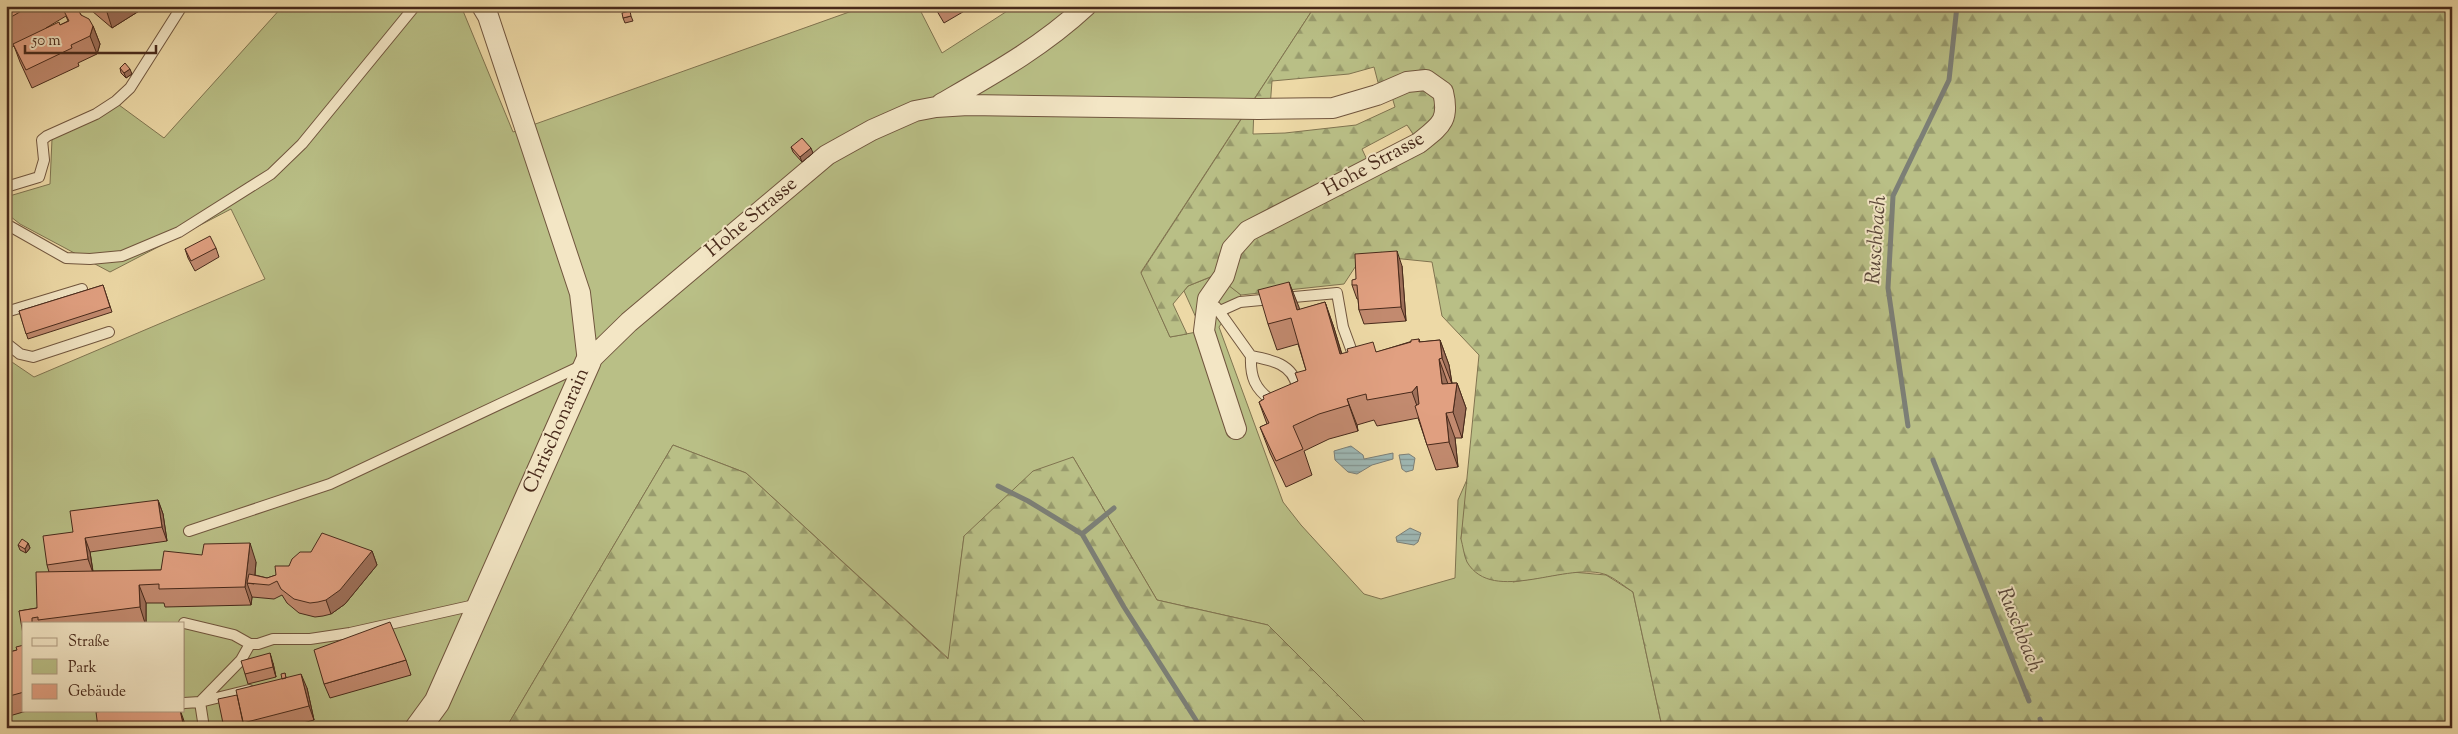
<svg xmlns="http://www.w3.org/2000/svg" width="2458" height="734" viewBox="0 0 2458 734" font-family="'Sorts Mill Goudy',serif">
	<defs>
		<pattern id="forest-firs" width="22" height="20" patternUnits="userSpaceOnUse" patternTransform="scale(1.25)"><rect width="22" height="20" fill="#b9bf86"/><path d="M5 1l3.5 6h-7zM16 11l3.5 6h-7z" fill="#989b6d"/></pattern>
		<pattern id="water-rules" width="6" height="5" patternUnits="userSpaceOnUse" patternTransform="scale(1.25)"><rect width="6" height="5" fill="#9eb7b3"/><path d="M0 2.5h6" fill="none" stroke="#839591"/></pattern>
	</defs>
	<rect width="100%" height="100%" fill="#edd9a6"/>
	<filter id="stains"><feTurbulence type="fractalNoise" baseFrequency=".004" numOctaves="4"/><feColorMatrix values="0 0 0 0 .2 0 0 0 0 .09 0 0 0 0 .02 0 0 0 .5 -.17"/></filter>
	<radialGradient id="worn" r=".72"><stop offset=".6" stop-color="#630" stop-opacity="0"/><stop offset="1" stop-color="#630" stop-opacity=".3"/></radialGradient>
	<path fill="#b9bf86" stroke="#807450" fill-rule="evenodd" d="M 461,6 L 513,132 L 866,6 L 918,6 L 942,53 L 1015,6 L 1315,6 L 1141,272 L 1170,337 L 1202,331 L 1184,291 L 1188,286 L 1216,275 L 1241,295 L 1219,327 L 1283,502 L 1301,525 L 1364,594 L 1381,599 L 1455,578 L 1458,500 L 1469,475 L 1461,539 L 1513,582 L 1572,572 L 1606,575 L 1633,592 L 1661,722 L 1667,728 L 1371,728 L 1268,625 L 1157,600 L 1073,457 L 964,536 L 949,659 L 746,473 L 673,445 L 506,728 L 6,728 L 6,358 L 34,377 L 265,279 L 231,209 L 110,272 L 20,224 L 6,213 L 6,197 L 50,184 L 52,139 L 119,105 L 164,138 L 282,7 ZM 24,623 L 184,623 L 184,710 L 24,710 Z"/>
	<path fill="url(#forest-firs)" stroke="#807450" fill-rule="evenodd" d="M 1315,6 L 2452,6 L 2452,728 L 1667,728 L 1661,722 L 1633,592 C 1625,587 1616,579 1607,575 C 1568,560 1493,606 1467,562 C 1464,556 1463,546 1461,539 L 1479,355 L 1442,316 L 1432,262 L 1363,255 L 1344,284 L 1241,295 L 1215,275 L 1188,286 L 1173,304 L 1187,334 L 1170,337 L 1141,273 ZM 1374,67 L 1380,90 L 1389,87 L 1395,107 L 1356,125 L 1285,133 L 1253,134 L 1254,108 L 1270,108 L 1272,81 L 1349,74 ZM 1407,125 L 1415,137 L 1368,162 L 1362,149 Z
		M 673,445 L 746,473 L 948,659 L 964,536 L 1033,471 L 1073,457 L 1157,600 L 1268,625 L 1371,728 L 506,728 Z"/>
	<path fill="url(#water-rules)" stroke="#7c7f76" d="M 1351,446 L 1363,455 L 1364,459 L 1393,453 L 1393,459 L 1372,465 L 1357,474 L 1348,472 L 1335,460 L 1334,451 Z
		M 1409,454 L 1415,458 L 1413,470 L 1406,472 L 1402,469 L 1399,455 Z
		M 1410,528 L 1421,533 L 1418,542 L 1414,545 L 1397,542 L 1396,537 Z"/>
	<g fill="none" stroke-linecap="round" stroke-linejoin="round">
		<path stroke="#7c7f76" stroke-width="5" d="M 1908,426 L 1888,288 L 1893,196 L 1949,80 L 1957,6
			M 1933,460 L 2029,701
			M 998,486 L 1028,501 L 1082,534 L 1124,607 L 1201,728
			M 1082,534 L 1114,508
			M 2040,719 L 2043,728"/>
		<g stroke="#71563e" stroke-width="12">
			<path id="service" d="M 6,187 L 39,177 L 44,160 L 42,140 L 47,136 L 96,114 L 116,101 L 130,88 L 182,6
				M 6,224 L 66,258 L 90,259 L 122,256 L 179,232 L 271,174 L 302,144 L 415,6
				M 1216,307 L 1251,356 C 1250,377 1255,389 1272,401 L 1275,401
				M 1220,311 L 1240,302 L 1337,293 L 1343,327 L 1355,360
				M 6,312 L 82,289
				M 6,343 L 20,354 L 33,357 L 109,332
				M 1251,356 C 1272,360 1293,364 1297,387 L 1292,393
				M 189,531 L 330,484 L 583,365
				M 184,623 L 234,635 L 250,644 L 241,660 L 200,702
				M 250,644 L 258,644 L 273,639 L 310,639 L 350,633 L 479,604
				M 200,702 L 204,728
				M 184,703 L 200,702 L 249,690"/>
		</g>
		<g stroke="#71563e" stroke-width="22">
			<path id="minor" d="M 482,6 L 488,16 L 580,293 L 588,362
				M 941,104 C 993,74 1042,47 1086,6
				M 588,362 L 629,322 L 827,155 L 872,130 L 915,111 L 936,107 L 968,105 L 1259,109 L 1333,108 L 1377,95 L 1407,82 L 1426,80 L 1443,92 C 1450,121 1440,126 1419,143 L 1248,231 L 1232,249 L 1224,276 L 1208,299 L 1204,331 L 1236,429"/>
		</g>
		<g stroke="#71563e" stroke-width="27">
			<path id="tertiary" d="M 418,728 L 437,702 L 588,362"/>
		</g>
		<use href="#service" stroke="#f3e6c5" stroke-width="10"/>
		<use href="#minor" stroke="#f3e6c5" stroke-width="20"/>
		<use href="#tertiary" stroke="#f3e6c5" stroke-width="25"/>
	</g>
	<path fill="#c28a6f" stroke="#482a1b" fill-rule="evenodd" d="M 6,6 L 82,6 L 82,7 L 78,10 L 81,15 L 93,26 L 100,44 L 97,54 L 78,63 L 79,66 L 32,88 L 20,62 L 14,46 L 6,51 ZM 66,16 L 68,21 L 60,25 L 46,28 Z
		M 90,6 L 147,6 L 112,28 L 92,11 Z
		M 934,6 L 973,6 L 944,23 Z
		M 631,16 L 633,21 L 625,23 L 623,18 Z
		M 120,68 L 132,74 L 126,78 L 121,73 Z
		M 791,147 L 813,153 L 802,162 L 793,152 Z
		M 216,248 L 219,257 L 195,271 L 188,258 L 185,249 Z
		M 1402,266 L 1406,321 L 1364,324 L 1359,310 L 1358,299 L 1357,299 L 1352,285 L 1356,279 Z
		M 103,285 L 112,312 L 28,339 L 19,311 Z
		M 1325,302 L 1334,328 L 1342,354 L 1377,352 L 1419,339 L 1420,342 L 1440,340 L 1449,365 L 1452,383 L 1457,383 L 1466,408 L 1462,438 L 1455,438 L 1458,467 L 1436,470 L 1427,445 L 1418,418 L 1377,426 L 1374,420 L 1357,425 L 1358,431 L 1329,439 L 1304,451 L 1312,475 L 1286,487 L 1270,453 L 1260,427 L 1267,424 L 1259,402 L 1298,381 L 1306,370 L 1298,344 L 1277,350 L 1268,324 L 1299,310 Z
		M 158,500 L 163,514 L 167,541 L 90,552 L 93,571 L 161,570 L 256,562 L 255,575 L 267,578 L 276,575 L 289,566 L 372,551 L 377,565 L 345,604 L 331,614 L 323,616 L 315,617 L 299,613 L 287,603 L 282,595 L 274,599 L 252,597 L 251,605 L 165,607 L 164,603 L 146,603 L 146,623 L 24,623 L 19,611 L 37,608 L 49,572 L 47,565 L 73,532 Z
		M 28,543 L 30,548 L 26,553 L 20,550 L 18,545 Z
		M 24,645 L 24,710 L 30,710 L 6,717 L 6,653 L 17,650 Z
		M 406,660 L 411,675 L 330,698 L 324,684 Z
		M 273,663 L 276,677 L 248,684 L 245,674 Z
		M 285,673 L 286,678 L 307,688 L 314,720 L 285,728 L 224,728 L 237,695 L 282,679 Z"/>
	<path fill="#9e705a" stroke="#482a1b" d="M 105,6 L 147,6 L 112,28 Z
		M 93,26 L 100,44 L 97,54 L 90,36 Z
		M 130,69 L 132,74 L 126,78 L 124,73 Z
		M 811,148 L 813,153 L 802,162 L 800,157 Z
		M 1397,251 L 1402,266 L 1406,321 L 1401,307 Z
		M 1289,282 L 1299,307 L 1307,336 L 1297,310 Z
		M 1325,302 L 1334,328 L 1349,380 L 1340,354 Z
		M 1440,340 L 1449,365 L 1452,384 L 1442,358 Z
		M 1439,359 L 1448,384 L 1442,384 Z
		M 1457,383 L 1466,408 L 1462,438 L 1453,412 Z
		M 1417,386 L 1421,417 L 1412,392 Z
		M 1347,399 L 1357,425 L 1358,431 L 1349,405 Z
		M 1446,413 L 1455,438 L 1458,467 L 1449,442 Z
		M 158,500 L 163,514 L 167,541 L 162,527 Z
		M 85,538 L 90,552 L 93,573 L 88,559 Z
		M 28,543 L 30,548 L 26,553 L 25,549 Z
		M 250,543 L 256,562 L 254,584 L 247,583 L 252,597 L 251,605 L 245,587 Z
		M 372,551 L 377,565 L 345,604 L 331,614 L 326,600 Z
		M 139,585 L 146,603 L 146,623 L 145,623 L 140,607 Z
		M 270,653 L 273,663 L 276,677 L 273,667 Z
		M 301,674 L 307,688 L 314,720 L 309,706 Z
		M 180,710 L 183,718 L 186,728 L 184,728 Z"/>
	<path fill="#e1a081" stroke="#482a1b" d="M 6,6 L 30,6 L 6,20 Z
		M 75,6 L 76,6 L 81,15 L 89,19 L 93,26 L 90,36 L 71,45 L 72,48 L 26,70 L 13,44 L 59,22 L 60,25 L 69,21 L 64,11 Z
		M 937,6 L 944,6 L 938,9 Z
		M 630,11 L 631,16 L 623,18 L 622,13 Z
		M 125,63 L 130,69 L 124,73 L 120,68 Z
		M 802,138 L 811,148 L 800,157 L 791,147 Z
		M 210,236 L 216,248 L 191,261 L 185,249 Z
		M 1397,251 L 1401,307 L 1359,310 L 1357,285 L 1352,285 L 1352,280 L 1356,279 L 1355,254 Z
		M 1289,282 L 1297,310 L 1325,302 L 1340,354 L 1348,352 L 1347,349 L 1373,342 L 1376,352 L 1411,342 L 1411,340 L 1419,339 L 1419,342 L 1440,340 L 1442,358 L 1439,359 L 1442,384 L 1457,383 L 1453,412 L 1446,413 L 1449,442 L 1427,445 L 1415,406 L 1419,404 L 1417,386 L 1412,392 L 1367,400 L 1366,394 L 1347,399 L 1349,405 L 1319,414 L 1293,426 L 1303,449 L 1276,461 L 1260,427 L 1269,423 L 1259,402 L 1264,399 L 1263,396 L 1298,381 L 1295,373 L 1306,370 L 1291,318 L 1268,324 L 1258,290 Z
		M 103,285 L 110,307 L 26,334 L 19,311 Z
		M 158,500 L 162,527 L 85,538 L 88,559 L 47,565 L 43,536 L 73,532 L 70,511 Z
		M 322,533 L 372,551 L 340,590 L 326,600 L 318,602 L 310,603 L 294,599 L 281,589 L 277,581 L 269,585 L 247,583 L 249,574 L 267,578 L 276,575 L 275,566 L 289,566 L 292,559 L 300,552 L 311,552 Z
		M 22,539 L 28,543 L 25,549 L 18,545 Z
		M 250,543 L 245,587 L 159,589 L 159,584 L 139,585 L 140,607 L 38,620 L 38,617 L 32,618 L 32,623 L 24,623 L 24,640 L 19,611 L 37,608 L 36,572 L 161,570 L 164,551 L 202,555 L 204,544 Z
		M 390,622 L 406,660 L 324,684 L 314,650 Z
		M 24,645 L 24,692 L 6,697 L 6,653 L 17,650 L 16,647 Z
		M 270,653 L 273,667 L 245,674 L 241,661 Z
		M 285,673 L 286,678 L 282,679 L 281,674 Z
		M 301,674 L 309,706 L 243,723 L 236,690 Z
		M 237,695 L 244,726 L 233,728 L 224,728 L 218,699 Z
		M 111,710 L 180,710 L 184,728 L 98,728 L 96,712 Z"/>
	<g text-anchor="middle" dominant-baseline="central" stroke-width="4" stroke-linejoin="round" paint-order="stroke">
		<g font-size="20" fill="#482a1b" stroke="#f3e6c5">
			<text transform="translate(1374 165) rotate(-29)">Hohe Strasse</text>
			<text transform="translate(752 218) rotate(-40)">Hohe Strasse</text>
			<text transform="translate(557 431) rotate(-66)">Chrischonarain</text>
		</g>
		<g font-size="21" font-style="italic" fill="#594639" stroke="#f3e6c5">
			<text transform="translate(1877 240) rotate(-86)">Ruschbach</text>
			<text transform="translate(2019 630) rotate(68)">Ruschbach</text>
		</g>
	</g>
	<rect width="2458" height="734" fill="none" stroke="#edd9a6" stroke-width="25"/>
	<rect x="8" y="8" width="2443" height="719" fill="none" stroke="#482a1b" stroke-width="2.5"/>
	<rect x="12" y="12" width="2433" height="709" fill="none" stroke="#482a1b"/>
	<rect x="22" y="622" width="162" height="90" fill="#f3e6c5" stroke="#af9b81"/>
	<rect x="32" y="638" width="25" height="8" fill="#f3e6c5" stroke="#af9b81"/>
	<text x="68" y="646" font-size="15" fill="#482a1b">Straße</text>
	<rect x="32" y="659" width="25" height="15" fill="#b9bf86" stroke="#af9b81"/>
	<text x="68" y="672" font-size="15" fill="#482a1b">Park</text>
	<rect x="32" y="684" width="25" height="15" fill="#e1a081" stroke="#af9b81"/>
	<text x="68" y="696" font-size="15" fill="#482a1b">Gebäude</text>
	<path d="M25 45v8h131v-8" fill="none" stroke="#482a1b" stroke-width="2.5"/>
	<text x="32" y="45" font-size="15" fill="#482a1b" stroke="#f3e6c5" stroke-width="4" paint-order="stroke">50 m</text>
	<rect width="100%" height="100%" filter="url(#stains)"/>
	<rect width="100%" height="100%" fill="url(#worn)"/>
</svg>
